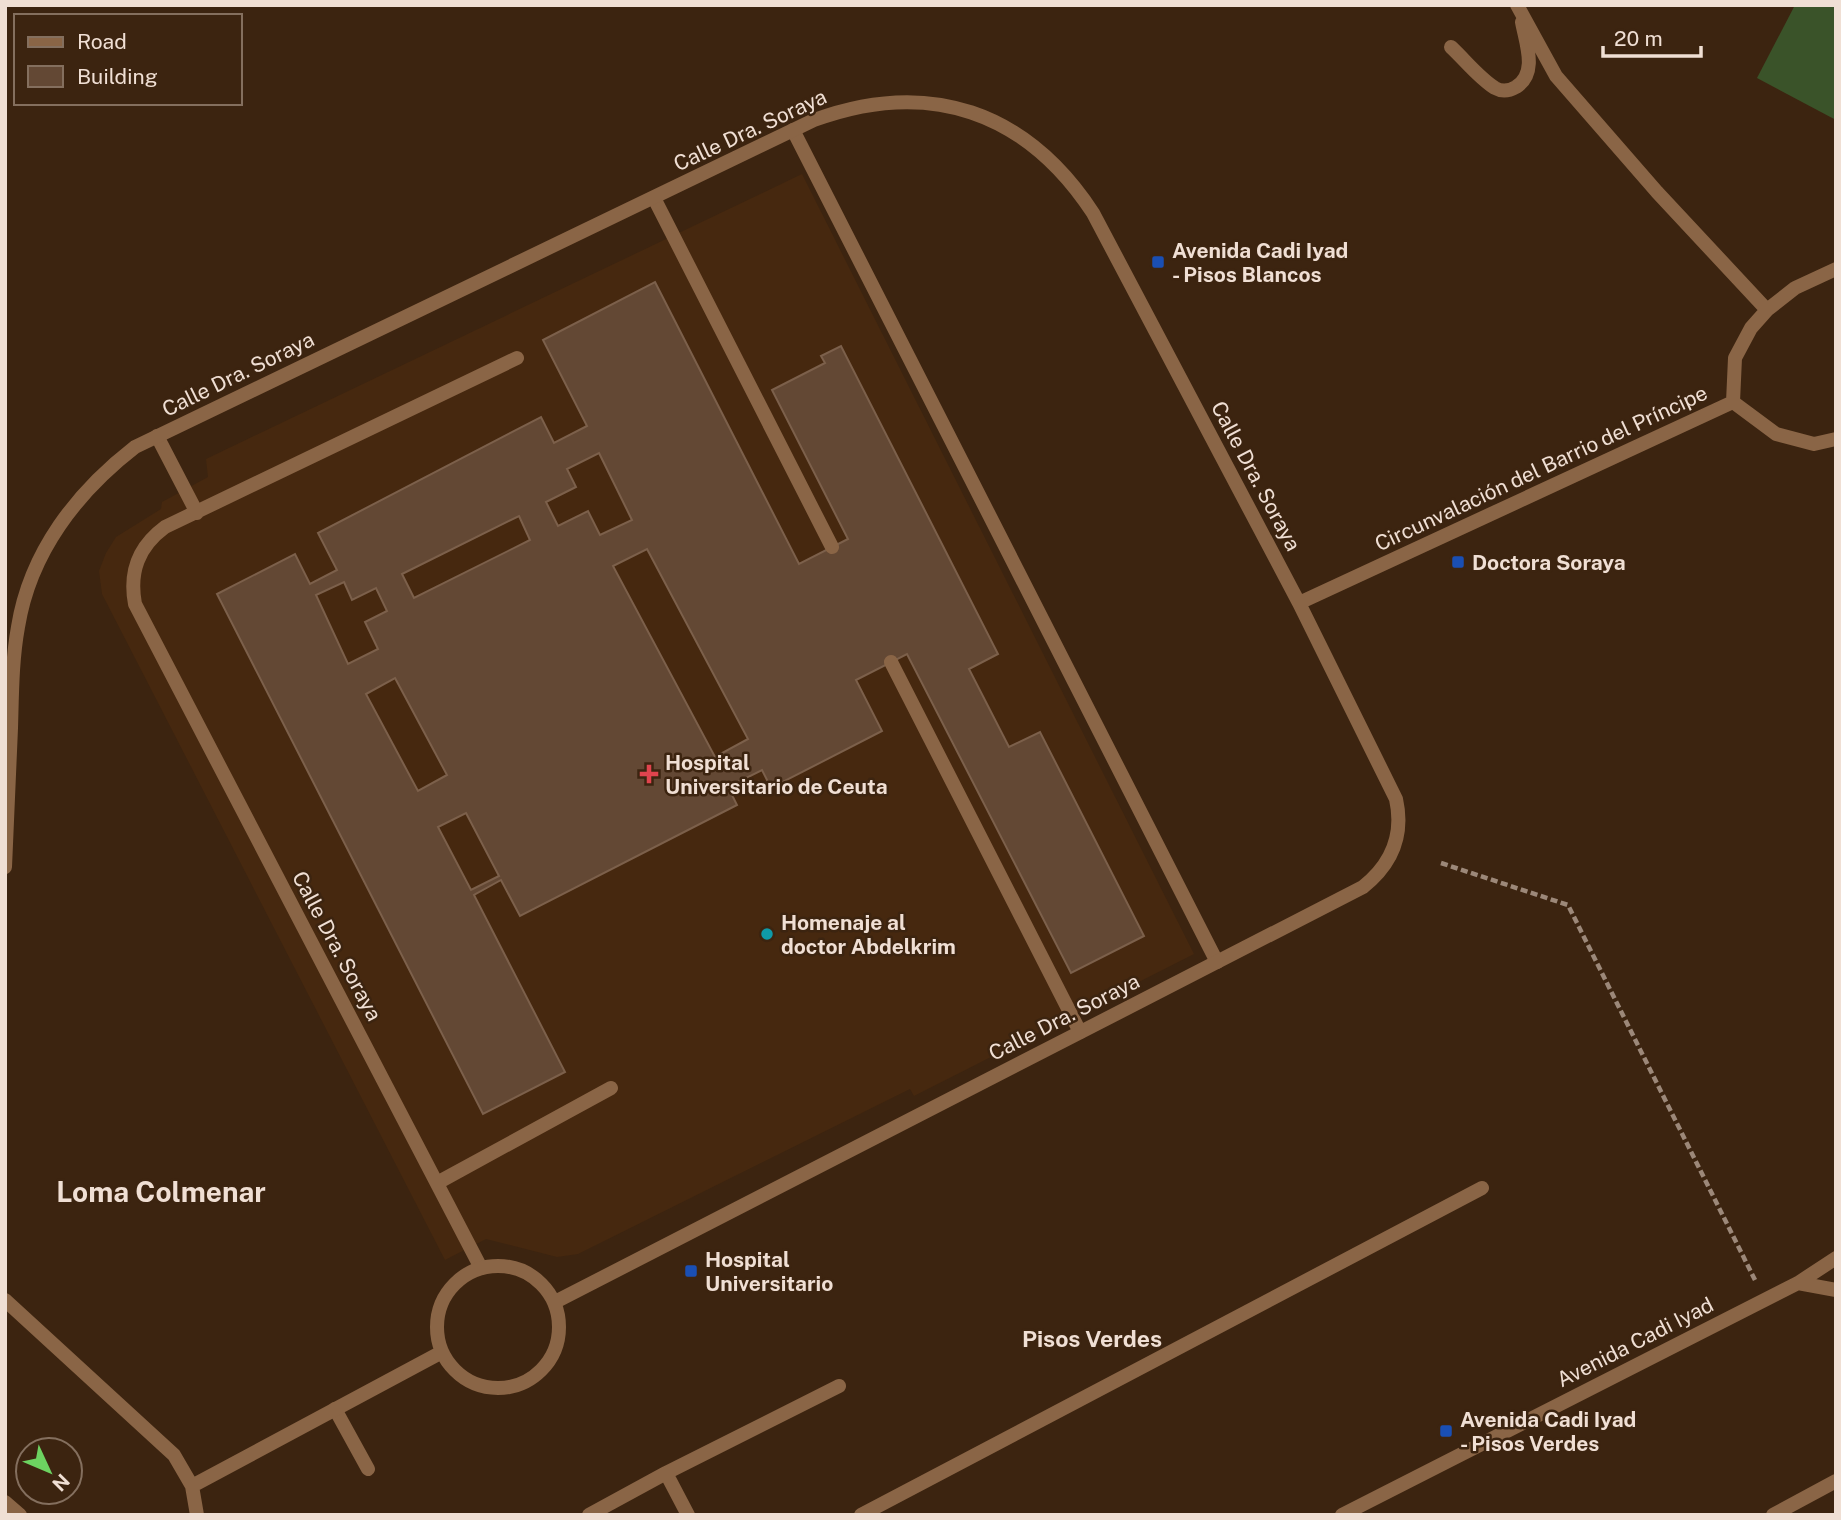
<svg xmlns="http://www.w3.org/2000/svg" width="1841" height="1520" viewBox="0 0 1841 1520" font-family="'Public Sans',sans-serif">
	<rect width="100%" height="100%" fill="#3c2410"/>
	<path fill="#46280f" d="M 802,174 L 1194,954 L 914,1096 L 910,1089 L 578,1254 L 557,1257 L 486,1239 L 445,1260 L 102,594 L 99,571 L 106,553 L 116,537 L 161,509 L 162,502 L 208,477 L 206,459 Z"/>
	<path fill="#3a5329" d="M 1795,5 L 1836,5 L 1836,120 L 1757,78 Z"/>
	<path fill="#634834" stroke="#7c604b" stroke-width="2" fill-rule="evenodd" d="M 655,282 L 799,564 L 848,539 L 772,390 L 825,363 L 821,356 L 841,346 L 998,654 L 969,669 L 1009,747 L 1040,732 L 1144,936 L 1071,973 L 907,654 L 856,680 L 882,731 L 771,788 L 762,770 L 728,787 L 737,805 L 520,916 L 501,880 L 474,895 L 565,1072 L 483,1114 L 217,594 L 295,554 L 310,584 L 337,570 L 318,533 L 541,417 L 554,443 L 587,426 L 543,340 ZM 599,453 L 632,520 L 600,535 L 588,511 L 558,526 L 546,502 L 576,487 L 567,469 ZM 519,516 L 530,540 L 414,598 L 402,574 ZM 647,549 L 748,739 L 715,757 L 613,566 ZM 344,582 L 352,600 L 376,588 L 387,611 L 365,622 L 378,649 L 348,664 L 316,595 ZM 395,678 L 447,775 L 418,791 L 366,694 ZM 466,813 L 499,876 L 471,890 L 438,827 Z"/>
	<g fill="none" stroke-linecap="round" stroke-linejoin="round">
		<path stroke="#9c8879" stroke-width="4.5" stroke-dasharray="7 3.5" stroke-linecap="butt" d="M 1441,863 L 1568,905 L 1755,1280"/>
		<path stroke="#8a6546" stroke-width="14" d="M 793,130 L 1217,962
			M 654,198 L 832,547
			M 157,436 L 197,513
			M 891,662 L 1080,1032
			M 437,1183 L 611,1088
			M 481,1268 L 135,604 C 129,572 138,547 165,527 L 517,358
			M 335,1409 L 368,1469"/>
		<path stroke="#8a6546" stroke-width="14" d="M 666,1473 L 688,1515
			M 589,1515 L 666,1473 L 839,1386
			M 861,1515 L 1482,1188"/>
		<path stroke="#8a6546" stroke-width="14" d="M 1517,5 L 1556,76 L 1657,192 L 1767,310
			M 1451,47 C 1465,60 1479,78 1495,88 C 1502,92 1509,91 1516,87 C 1538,73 1526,44 1522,22
			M 1733,402 L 1735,358 L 1751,328 L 1767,310 L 1795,288 L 1836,269
			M 1733,402 L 1776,434 L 1814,444 L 1836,439
			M 1299,603 L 1733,402
			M 5,867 C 7,821 9,775 11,728 C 12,694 12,660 18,627 C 30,552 77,492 135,447 L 814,120 C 929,78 1026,111 1093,213 L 1299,603 L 1396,799 C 1404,835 1392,864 1363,887 L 555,1302
			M437 1327a61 61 0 1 1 122 0a61 61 0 1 1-122 0Z
			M 1798,1283 L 1836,1290
			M 5,1300 L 174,1455 L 192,1486 L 197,1515
			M 192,1486 L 442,1352
			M 5,1502 L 20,1515
			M 1342,1515 L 1798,1283 L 1836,1258
			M 1773,1515 L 1836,1481"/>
	</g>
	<g fill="#1a4fb4" stroke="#3c2410" stroke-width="2.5">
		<rect x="1151" y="255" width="14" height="14" rx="3.5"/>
		<rect x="1451" y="555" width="14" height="14" rx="3.5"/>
		<rect x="684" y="1264" width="14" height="14" rx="3.5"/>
		<rect x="1439" y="1424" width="14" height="14" rx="3.5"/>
	</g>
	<path fill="#e0444e" stroke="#3c2410" stroke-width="2.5" d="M645.5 763.5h7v7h7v7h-7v7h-7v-7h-7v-7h7z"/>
	<circle fill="#0f9aa8" stroke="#3c2410" stroke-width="2.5" cx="767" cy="934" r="7"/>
	<g text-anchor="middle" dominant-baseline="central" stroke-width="5" stroke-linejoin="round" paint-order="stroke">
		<g font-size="21" fill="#f0dfd4" stroke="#3c2410">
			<text transform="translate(750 130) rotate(-25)">Calle Dra. Soraya</text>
			<text transform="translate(238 374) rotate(-26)">Calle Dra. Soraya</text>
			<text transform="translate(1541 468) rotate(-25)">Circunvalación del Barrio del Príncipe</text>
			<text transform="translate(1256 476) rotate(62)">Calle Dra. Soraya</text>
			<text transform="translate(337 946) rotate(62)">Calle Dra. Soraya</text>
			<text transform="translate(1064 1017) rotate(-27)">Calle Dra. Soraya</text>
			<text transform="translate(1635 1342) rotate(-27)">Avenida Cadi Iyad</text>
		</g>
		<g font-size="21" font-weight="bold" fill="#f0dfd4" stroke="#3c2410" text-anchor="start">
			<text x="1172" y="250">Avenida Cadi Iyad<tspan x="1172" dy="24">- Pisos Blancos</tspan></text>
			<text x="1472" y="562">Doctora Soraya</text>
			<text x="665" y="762">Hospital<tspan x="665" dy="24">Universitario de Ceuta</tspan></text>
			<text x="781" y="922">Homenaje al<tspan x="781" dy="24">doctor Abdelkrim</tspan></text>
			<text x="705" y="1259">Hospital<tspan x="705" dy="24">Universitario</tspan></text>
			<text x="1460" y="1419">Avenida Cadi Iyad<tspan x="1460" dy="24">- Pisos Verdes</tspan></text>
		</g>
		<g font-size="23" font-weight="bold" fill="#f0dfd4" stroke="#3c2410">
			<text x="1092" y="1338">Pisos Verdes</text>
		</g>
		<g font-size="28" font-weight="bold" fill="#f0dfd4" stroke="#3c2410">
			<text x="161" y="1191">Loma Colmenar</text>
		</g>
	</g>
	<rect width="1841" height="1520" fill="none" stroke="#f0dfd4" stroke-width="14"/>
	<rect x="14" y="14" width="228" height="91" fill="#3c2410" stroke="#846f5e" stroke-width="2"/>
	<rect x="28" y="37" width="35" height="10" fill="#8a6546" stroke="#846f5e" stroke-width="2"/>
	<text x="77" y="49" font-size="21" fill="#f0dfd4">Road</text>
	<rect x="28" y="66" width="35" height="21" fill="#634834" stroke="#846f5e" stroke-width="2"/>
	<text x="77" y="84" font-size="21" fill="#f0dfd4">Building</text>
	<g transform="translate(49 1471) rotate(134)"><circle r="33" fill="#3c2410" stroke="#846f5e" stroke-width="2"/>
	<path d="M0-5L12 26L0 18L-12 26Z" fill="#6dd361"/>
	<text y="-10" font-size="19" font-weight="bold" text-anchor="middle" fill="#f0dfd4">N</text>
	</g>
	<path d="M1603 46v10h98v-10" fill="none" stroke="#f0dfd4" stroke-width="3.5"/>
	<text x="1614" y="46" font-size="21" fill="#f0dfd4" stroke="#3c2410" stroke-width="5" paint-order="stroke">20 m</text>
</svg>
